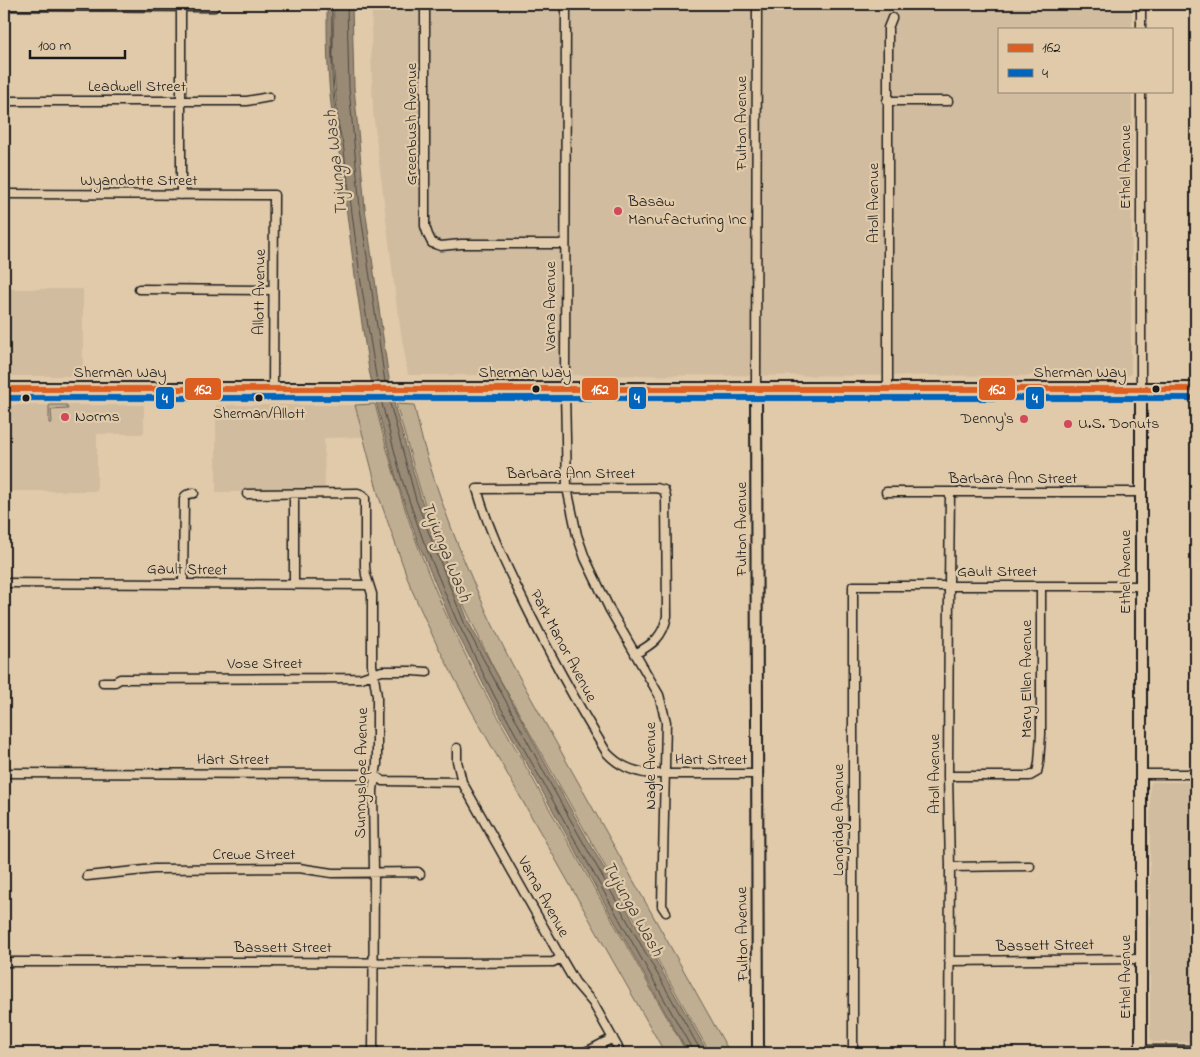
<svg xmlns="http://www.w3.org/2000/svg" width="1200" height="1057" viewBox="0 0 1200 1057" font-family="'Indie Flower',sans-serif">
	<rect width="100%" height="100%" fill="#e0caaa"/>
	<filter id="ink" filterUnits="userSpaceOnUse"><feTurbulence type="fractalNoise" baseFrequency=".02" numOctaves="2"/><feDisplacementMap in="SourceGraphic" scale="10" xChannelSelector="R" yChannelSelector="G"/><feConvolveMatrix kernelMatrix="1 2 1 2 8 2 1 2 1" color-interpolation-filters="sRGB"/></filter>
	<g filter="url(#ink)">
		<path fill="#d1bc9f" d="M 372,4 L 1132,4 L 1132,29 L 999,29 L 999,91 L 1132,91 L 1131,375 L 1124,376 L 408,375 L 397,308 L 373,112 L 371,49 Z
			M 4,289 L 83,289 L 83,376 L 7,376 L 4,372 Z
			M 7,405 L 144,405 L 144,432 L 142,434 L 97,434 L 97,491 L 4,491 L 4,408 Z
			M 216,405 L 355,405 L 363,437 L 324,438 L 325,492 L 216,492 Z
			M 1152,782 L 1196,782 L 1196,1042 L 1152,1042 L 1150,1038 L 1150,785 Z"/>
		<path fill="#c0ae92" stroke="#6e6557" d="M 375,404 C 390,463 407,521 430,577 C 460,652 501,722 540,792 C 589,879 638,966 687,1053 L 665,1053 L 470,708 L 435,641 L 411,588 L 379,497 L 355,405 Z
			M 396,404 L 414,405 C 418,421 421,437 426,453 C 448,526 477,596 512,664 L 730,1053 L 710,1053 L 493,667 L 454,584 L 432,527 L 420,489 Z
			M 50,405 L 67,405 L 67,408 L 68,408 L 68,409 L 51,410 L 52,423 L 49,423 L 49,406 Z"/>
		<path fill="#988a75" stroke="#665e51" d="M 327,4 L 332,4 C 331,37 331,71 334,104 C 335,114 335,125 339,134 L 333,59 L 334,4 L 352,4 L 354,87 L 365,208 L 388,373 L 395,408 L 421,499 L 469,623 L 557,785 L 708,1053 L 688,1053 L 492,701 L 451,621 L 418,542 L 397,481 L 378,410 L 369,370 L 356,284 L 338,144 L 337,140 C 327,95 327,49 327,4 Z"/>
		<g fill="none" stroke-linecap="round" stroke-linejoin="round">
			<path stroke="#4e4840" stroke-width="1" d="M 332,4 C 333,41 331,79 337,117 C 339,126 340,135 343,143 L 361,283 L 377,382
				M 347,4 L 349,88 L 360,208 L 385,382
				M 380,396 L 402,480 L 423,540 L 456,619 L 496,699 L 692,1049 L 692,1053
				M 388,396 L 416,500 L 465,625 L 552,787 L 702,1053"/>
			<g stroke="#1c1c1c" stroke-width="11">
				<path id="minor" d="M 425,4 L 425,226 L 428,235 L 432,243 L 441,246 L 461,244 L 565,244
					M 566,4 L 565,390 L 567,488 L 577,535 L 585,558 L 610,610 L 659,695 L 666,722 L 662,906 L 666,912
					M 1141,4 L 1141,29
					M 4,6 L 214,7
					M 4,101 L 247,101 L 269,97
					M 887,101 L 948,101
					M 4,194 L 274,195 L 273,389
					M 181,195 L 181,7
					M 139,289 L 273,290
					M 756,389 L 757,4
					M 888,389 L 888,28 L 892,18
					M 1141,389 L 1141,91
					M 886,492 L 1141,492
					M 950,492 L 949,585 L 948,776 L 950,867 L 949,1046 L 953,1053
					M 247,494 L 358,493 L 363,495 L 365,498 L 365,566 L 366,575 L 372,594 L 372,665 L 377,696 L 377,764 L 373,790 L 374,872 L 373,1053
					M 4,583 L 369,585
					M 183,584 L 184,499 C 185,494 189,494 194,493
					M 294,585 L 294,494
					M 635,654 C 653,644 663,637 667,616 L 666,497 L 664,490 L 656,488 L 477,489 C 487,525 503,559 519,592 C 546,647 575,701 607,753 C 619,766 632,771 650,774 L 757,774
					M 103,682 L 115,682 L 120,679 L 361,678 L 382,671 L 413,671 L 427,672
					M 457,748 L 457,761 L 462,782 L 561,958 L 575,982 L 593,1003 L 621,1053
					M 4,773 L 364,774 L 375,776 L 383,781 L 462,782
					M 1142,774 L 1196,774
					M 948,776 L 1030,776 L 1037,772 L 1039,763 L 1041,734 L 1041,586
					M 950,867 L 1030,866
					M 87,876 L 154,869 L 299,868 L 332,873 L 418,872 L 420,874
					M 949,961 L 1141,959
					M 4,962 L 257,962 L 460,963 L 553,962 L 561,958
					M 1141,1050 L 1196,1050
					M 582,1053 L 590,1050 L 613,1038
					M 853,1053 L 853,586 L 1141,586"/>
			</g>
			<g stroke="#1c1c1c" stroke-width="14">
				<path id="tertiary" d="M 756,389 L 758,1053
					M 1141,389 L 1141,1053"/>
			</g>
			<g stroke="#1c1c1c" stroke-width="16">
				<path id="primary" d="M 4,389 L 1196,389"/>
			</g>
			<use href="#minor" stroke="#e0caaa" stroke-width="8"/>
			<use href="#tertiary" stroke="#e0caaa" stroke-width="10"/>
			<use href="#primary" stroke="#e0caaa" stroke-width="12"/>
			<g stroke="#e0caaa" stroke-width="10">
				<path id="bus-1" d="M 4,389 L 1196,389"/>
			</g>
			<g stroke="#e0caaa" stroke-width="10">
				<path id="bus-2" d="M 4,398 L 1196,398"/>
			</g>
			<use href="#bus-1" stroke="#dd5e21" stroke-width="6"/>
			<use href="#bus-2" stroke="#0065bd" stroke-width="6"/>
		</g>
	</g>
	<g fill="#d1495b" stroke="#e0caaa" stroke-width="2">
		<circle cx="618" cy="211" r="5"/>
		<circle cx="65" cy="417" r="5"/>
		<circle cx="1024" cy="419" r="5"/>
		<circle cx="1068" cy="424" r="5"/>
	</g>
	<g fill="#1c1c1c" stroke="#e0caaa" stroke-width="2">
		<circle cx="536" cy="389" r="4.5"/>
		<circle cx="1156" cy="389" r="4.5"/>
		<circle cx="26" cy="398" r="4.5"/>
		<circle cx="259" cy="398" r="4.5"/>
	</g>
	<g text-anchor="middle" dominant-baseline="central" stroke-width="4.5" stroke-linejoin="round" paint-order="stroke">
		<g font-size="15" fill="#1c1c1c" stroke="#e0caaa">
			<text x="259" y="414">Sherman/Allott</text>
		</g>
		<g font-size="16" fill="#1c1c1c" stroke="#e0caaa">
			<text x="137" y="87">Leadwell Street</text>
			<text transform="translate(742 123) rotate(-90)">Fulton Avenue</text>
			<text transform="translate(412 124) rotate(-90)">Greenbush Avenue</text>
			<text transform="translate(1126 167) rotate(-90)">Ethel Avenue</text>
			<text x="139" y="181">Wyandotte Street</text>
			<text transform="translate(874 203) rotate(-90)">Atoll Avenue</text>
			<text transform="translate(260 292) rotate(-89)">Allott Avenue</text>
			<text transform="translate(551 306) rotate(-90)">Varna Avenue</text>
			<text x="120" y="373">Sherman Way</text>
			<text x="525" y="373">Sherman Way</text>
			<text x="1080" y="373">Sherman Way</text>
			<text x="571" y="474">Barbara Ann Street</text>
			<text x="1013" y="479">Barbara Ann Street</text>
			<text transform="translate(742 529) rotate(-90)">Fulton Avenue</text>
			<text transform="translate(187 570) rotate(1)">Gault Street</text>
			<text x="997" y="572">Gault Street</text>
			<text transform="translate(1126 572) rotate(-90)">Ethel Avenue</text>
			<text transform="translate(563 646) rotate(62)">Park Manor Avenue</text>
			<text x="265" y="664">Vose Street</text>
			<text transform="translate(1027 679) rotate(-90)">Mary Ellen Avenue</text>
			<text x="233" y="760">Hart Street</text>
			<text x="711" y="760">Hart Street</text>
			<text transform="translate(651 766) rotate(-90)">Nagle Avenue</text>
			<text transform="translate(362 773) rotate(-89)">Sunnyslope Avenue</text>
			<text transform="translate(935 774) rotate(-90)">Atoll Avenue</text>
			<text transform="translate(839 820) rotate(-90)">Longridge Avenue</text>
			<text x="254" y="855">Crewe Street</text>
			<text transform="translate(543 897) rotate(61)">Varna Avenue</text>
			<text transform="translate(743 934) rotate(-91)">Fulton Avenue</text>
			<text transform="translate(1045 946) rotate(-1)">Bassett Street</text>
			<text x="283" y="948">Bassett Street</text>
			<text transform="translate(1126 977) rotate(-90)">Ethel Avenue</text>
		</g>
		<g font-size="16" fill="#1c1c1c" stroke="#e0caaa" text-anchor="start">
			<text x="628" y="202">Basaw<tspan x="628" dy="18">Manufacturing Inc</tspan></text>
			<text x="75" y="417">Norms</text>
			<text x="1014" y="419" text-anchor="end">Denny's</text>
			<text x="1078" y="424">U.S. Donuts</text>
		</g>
		<g font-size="18" font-style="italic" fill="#413d37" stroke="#e0caaa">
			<text transform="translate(337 163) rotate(-96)">Tujunga Wash</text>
			<text transform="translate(445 552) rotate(68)">Tujunga Wash</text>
			<text transform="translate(632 909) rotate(61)">Tujunga Wash</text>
		</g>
	</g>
	<g stroke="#e0caaa" stroke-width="2">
		<rect x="184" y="377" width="38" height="24" rx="5" fill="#dd5e21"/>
		<rect x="581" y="377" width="38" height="24" rx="5" fill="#dd5e21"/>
		<rect x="978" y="377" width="38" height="24" rx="5" fill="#dd5e21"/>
		<rect x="155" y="386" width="20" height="24" rx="5" fill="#0065bd"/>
		<rect x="628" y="386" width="19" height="24" rx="5" fill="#0065bd"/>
		<rect x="1025" y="386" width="20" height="24" rx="5" fill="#0065bd"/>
	</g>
	<g font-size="14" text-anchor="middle" font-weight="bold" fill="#fff">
		<text x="203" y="394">162</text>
		<text x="600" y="394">162</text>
		<text x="997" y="394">162</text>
		<text x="165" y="403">4</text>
		<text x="637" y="403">4</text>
		<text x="1035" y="403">4</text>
	</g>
	<rect width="1200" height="1057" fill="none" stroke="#e0caaa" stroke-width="20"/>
	<rect x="10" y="10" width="1180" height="1037" fill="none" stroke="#1c1c1c" stroke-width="2" filter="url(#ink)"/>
	<rect x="998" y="28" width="175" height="65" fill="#e0caaa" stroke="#928471"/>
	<rect x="1008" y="44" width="25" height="8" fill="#dd5e21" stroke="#928471"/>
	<text x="1042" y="52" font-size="15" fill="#1c1c1c">162</text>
	<rect x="1008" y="69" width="25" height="8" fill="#0065bd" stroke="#928471"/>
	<text x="1042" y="78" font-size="15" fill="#1c1c1c">4</text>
	<path d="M30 50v8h95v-8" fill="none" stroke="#1c1c1c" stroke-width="2.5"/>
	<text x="38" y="50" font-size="15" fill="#1c1c1c" stroke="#e0caaa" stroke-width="4" paint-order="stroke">100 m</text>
</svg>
